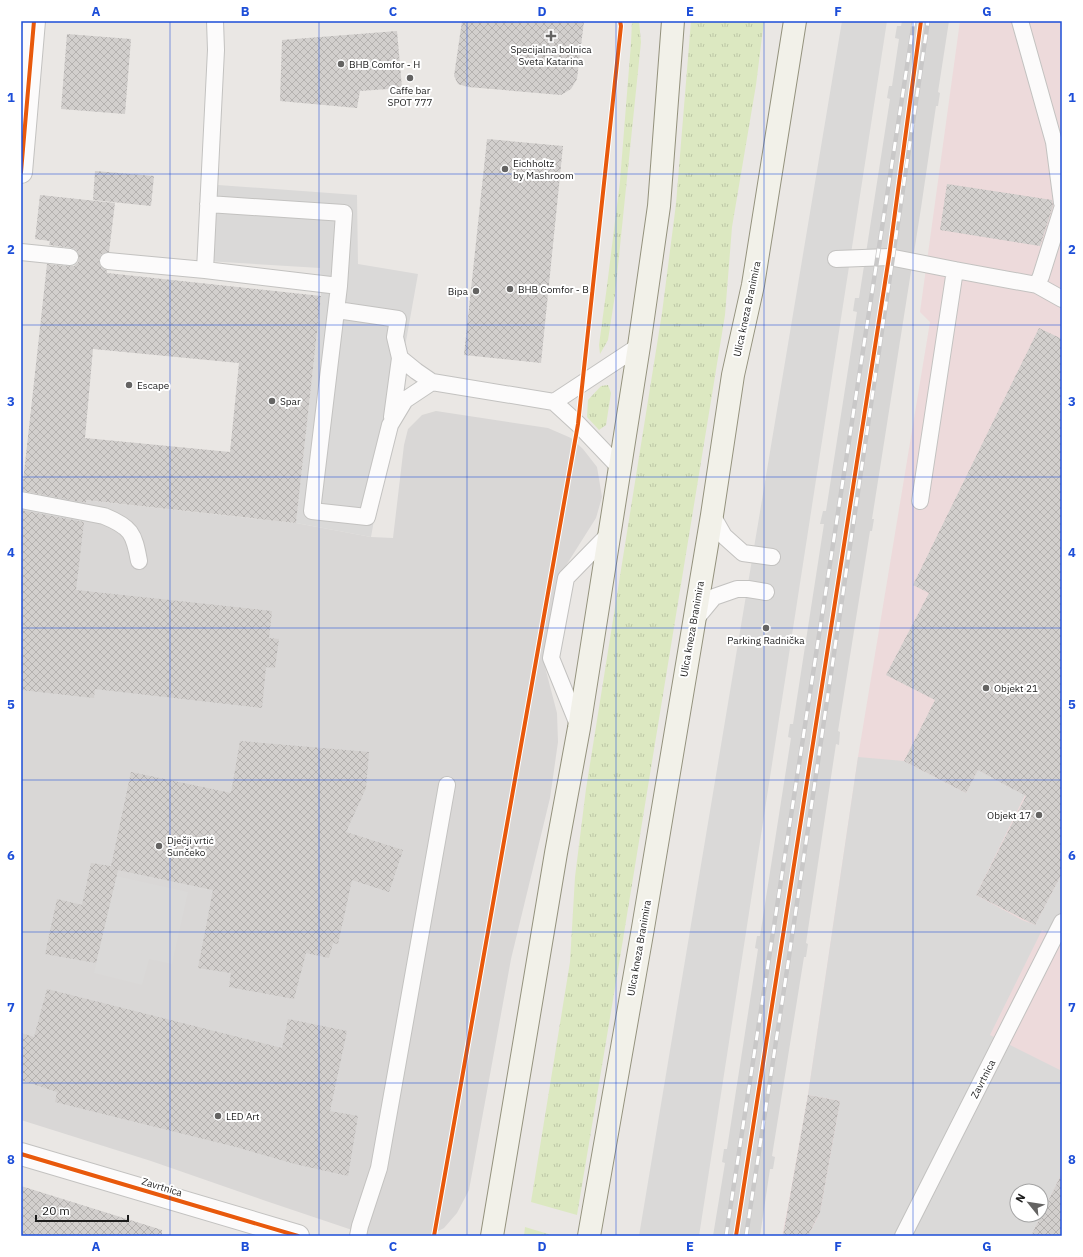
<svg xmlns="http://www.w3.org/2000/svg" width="1083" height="1257" viewBox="0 0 1083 1257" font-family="'IBM Plex Sans',sans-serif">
	<defs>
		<pattern id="grass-tufts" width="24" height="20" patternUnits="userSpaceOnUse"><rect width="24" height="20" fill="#dce8c1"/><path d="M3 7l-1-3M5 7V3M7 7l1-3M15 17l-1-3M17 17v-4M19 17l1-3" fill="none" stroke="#bcc6a5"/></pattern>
		<pattern id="building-cross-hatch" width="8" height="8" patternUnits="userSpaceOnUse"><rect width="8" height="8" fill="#d2cfcd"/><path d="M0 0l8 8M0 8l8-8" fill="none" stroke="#b4b1af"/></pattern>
	</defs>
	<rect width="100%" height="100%" fill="#eae7e4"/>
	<path fill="#d9d7d6" d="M 436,411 L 548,428 L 571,438 L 583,449 L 597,467 L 602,497 L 596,518 L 560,575 L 545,667 L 557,713 L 558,742 L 550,798 L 511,959 L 469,1190 L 457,1213 L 444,1228 L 429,1236 L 375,1236 L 367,1235 L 263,1200 L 151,1161 L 21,1120 L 21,493 L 296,523 L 371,537 L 393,538 L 404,445 L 408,429 L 422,415 Z"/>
	<path fill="#eddadb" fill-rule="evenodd" d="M 960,21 L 1062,21 L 1062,1236 L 782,1236 L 789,1201 L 808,1095 L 858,757 L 930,322 L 920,312 ZM 1017,1191 L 1041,1191 L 1041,1215 L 1017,1215 Z"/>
	<path fill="url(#grass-tufts)" d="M 632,21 L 639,21 L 641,42 L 615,295 L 608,340 L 600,354 L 599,345 L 607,286 L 620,181 L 631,43 Z
		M 691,21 L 764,21 L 756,85 L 732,227 L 725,315 L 618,970 L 577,1215 L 531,1202 L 570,962 L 575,877 L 586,789 L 662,313 L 676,204 Z
		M 608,385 L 611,393 L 606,425 L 599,430 L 587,417 L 588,400 L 601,386 Z
		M 525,1227 L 555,1236 L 524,1236 Z"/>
	<path fill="#dad9d8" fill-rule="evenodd" d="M 842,21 L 887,21 L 699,1236 L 639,1236 Z
		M 218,185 L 357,195 L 358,264 L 418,274 L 371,537 L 296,523 L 321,296 L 320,268 L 206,261 Z
		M 858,757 L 904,761 L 966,793 L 978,770 L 1025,795 L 976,895 L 1022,920 L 1035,925 L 1062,873 L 1062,940 L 1042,930 L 990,1035 L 1062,1071 L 1062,1173 L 1031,1236 L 808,1236 L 817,1219 L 821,1207 L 840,1101 L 808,1095 ZM 1017,1191 L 1041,1191 L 1041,1215 L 1017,1215 Z
		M 116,876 L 188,892 L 172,964 L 149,959 L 142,985 L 94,973 Z"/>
	<path fill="#d7d6d5" d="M 902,21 L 949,21 L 938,92 L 940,93 L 938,106 L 936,106 L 921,208 L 872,519 L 874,519 L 872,531 L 870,531 L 838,731 L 840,732 L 839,745 L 836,744 L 806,943 L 808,944 L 806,957 L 804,957 L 772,1156 L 775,1157 L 773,1169 L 770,1169 L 760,1236 L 713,1236 L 725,1163 L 722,1162 L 724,1149 L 727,1149 L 758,949 L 755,948 L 757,936 L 760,936 L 791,738 L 788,737 L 790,724 L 793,724 L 824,524 L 820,524 L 823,511 L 826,511 L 857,312 L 853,311 L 855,298 L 859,298 L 890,99 L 887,98 L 889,86 L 892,86 L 899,39 L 895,38 L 897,26 L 901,26 Z"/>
	<path fill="url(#building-cross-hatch)" fill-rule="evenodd" d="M 462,21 L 584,21 L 577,79 L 571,89 L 561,95 L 468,87 L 458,84 L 454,76 Z
		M 397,31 L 402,88 L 360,91 L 357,108 L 280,101 L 282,40 Z
		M 67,34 L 131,39 L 125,114 L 61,109 Z
		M 487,139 L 563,146 L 541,363 L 464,355 Z
		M 95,171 L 154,176 L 151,206 L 93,200 Z
		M 947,184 L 1052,200 L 1053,206 L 1040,246 L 940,230 Z
		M 40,195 L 115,203 L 109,252 L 104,253 L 101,255 L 99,260 L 100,265 L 102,268 L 107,270 L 107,273 L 321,296 L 296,523 L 86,500 L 86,503 L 22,491 L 47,264 L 69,266 L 74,266 L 78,262 L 79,258 L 78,253 L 75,249 L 71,248 L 49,245 L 50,241 L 35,239 ZM 93,349 L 239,363 L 230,452 L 85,438 Z
		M 1039,328 L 1062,339 L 1062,873 L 1035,925 L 976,895 L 1026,796 L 978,770 L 966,793 L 904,761 L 935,700 L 886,675 L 929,593 L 913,585 Z
		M 21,510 L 84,522 L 76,590 L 272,611 L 269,638 L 279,639 L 275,668 L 266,667 L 262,708 L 95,689 L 94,698 L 21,690 Z
		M 240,741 L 369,752 L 366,788 L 346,832 L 403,850 L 389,892 L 352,880 L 338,944 L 333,943 L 329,958 L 306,953 L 294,999 L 229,987 L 231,973 L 198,968 L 213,890 L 118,870 L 96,963 L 45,954 L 57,899 L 82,905 L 91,863 L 111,866 L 131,772 L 231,793 Z
		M 47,989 L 282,1048 L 288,1019 L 347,1031 L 330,1111 L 358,1116 L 348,1176 L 295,1164 L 236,1147 L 55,1102 L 57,1092 L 21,1080 L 21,1033 L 34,1037 Z
		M 808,1095 L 840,1101 L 820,1212 L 808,1236 L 783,1236 Z
		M 1062,1173 L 1062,1236 L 1031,1236 Z
		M 21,1186 L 162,1230 L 162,1236 L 21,1236 Z"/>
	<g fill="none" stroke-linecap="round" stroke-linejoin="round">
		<g stroke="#c3c2c0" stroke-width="18">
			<path id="service" d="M 1020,21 L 1054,142 L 1062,203
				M 208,204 L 344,213 L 339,286
				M 21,252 L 70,257
				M 836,259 L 889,257 L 955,270
				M 108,261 L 205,270 L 339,286 L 312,511 L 367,517 L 390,425 L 405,400 L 432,382
				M 205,270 L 216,50 L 215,21
				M 1037,285 L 1041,276 L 1062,209
				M 337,310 L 398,319 L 395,337 L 400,358 L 416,371 L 432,382 L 554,402
				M 392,417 L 400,358
				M 619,467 L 578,424 L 554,402 L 639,346
				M 21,500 L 104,516 C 131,527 134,533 139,561
				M 920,501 L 955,270 L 1037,285 L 1062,299
				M 712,515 L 724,536 L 743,553 L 772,557
				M 695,620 L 714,597 L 737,589 L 748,589 L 766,592
				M 579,727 L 551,658 L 566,578 L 609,534
				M 358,1236 L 360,1226 L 379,1168 L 447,785
				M 903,1236 L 1062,922"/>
		</g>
		<g stroke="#c3c2c0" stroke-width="24">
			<path id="minor" d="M 21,1154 L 298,1236"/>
		</g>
		<g stroke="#c3c2c0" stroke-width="24">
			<path id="tertiary" d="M 21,172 L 34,21"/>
		</g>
		<g stroke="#94927d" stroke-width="24">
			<path id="secondary" d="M 492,1236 L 556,853 L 579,728 L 639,346 L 659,206 L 673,21
				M 589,1236 L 643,928 L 712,515 L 733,375 L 753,285 L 795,21"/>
		</g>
		<use href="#service" stroke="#fcfbfb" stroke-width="16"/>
		<use href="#minor" stroke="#fcfbfb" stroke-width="22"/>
		<use href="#tertiary" stroke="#fcfbfb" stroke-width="22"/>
		<use href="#secondary" stroke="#f2f1e9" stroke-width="22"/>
		<g stroke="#c9c8c8" stroke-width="4.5">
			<path id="rail" d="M 726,1236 L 914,21
				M 746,1236 L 787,970 L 928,21"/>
		</g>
		<use href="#rail" stroke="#fff" stroke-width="3" stroke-dasharray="9" stroke-linecap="butt"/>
		<g stroke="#fff" stroke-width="6">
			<path id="cycleway" d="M 21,172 L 34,21
				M 21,1154 L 298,1236
				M 434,1236 L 578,424 L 621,26 L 620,21
				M 736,1236 L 889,257 L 921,21"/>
		</g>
		<use href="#cycleway" stroke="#e8590c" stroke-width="4"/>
	</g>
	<path fill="none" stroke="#1d4ed8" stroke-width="1" stroke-opacity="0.55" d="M 170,21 L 170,1236M 319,21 L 319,1236M 467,21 L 467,1236M 616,21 L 616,1236M 764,21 L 764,1236M 913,21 L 913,1236M 21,174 L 1062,174M 21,325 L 1062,325M 21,477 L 1062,477M 21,628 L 1062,628M 21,780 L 1062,780M 21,932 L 1062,932M 21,1083 L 1062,1083"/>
	<g fill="#646362" stroke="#fff" stroke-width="1.5">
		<path d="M549 30h4v4h4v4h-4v4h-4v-4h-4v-4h4z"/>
		<circle cx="341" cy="64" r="4"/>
		<circle cx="410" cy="78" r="4"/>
		<circle cx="505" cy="169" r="4"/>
		<circle cx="510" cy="289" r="4"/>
		<circle cx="476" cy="291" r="4"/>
		<circle cx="129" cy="385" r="4"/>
		<circle cx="272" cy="401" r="4"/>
		<circle cx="766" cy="628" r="4"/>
		<circle cx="986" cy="688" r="4"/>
		<circle cx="1039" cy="815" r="4"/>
		<circle cx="159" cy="846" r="4"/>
		<circle cx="218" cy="1116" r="4"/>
	</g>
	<g text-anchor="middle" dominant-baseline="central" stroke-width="4" stroke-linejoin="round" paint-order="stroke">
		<g font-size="10" fill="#1c1c1c" stroke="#fff" text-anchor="start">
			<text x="551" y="49" text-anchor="middle">Specijalna bolnica<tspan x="551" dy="12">Sveta Katarina</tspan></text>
			<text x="349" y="64">BHB Comfor - H</text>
			<text x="410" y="90" text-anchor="middle">Caffe bar<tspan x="410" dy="12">SPOT 777</tspan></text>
			<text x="513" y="163">Eichholtz<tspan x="513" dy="12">by Mashroom</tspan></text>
			<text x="518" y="289">BHB Comfor - B</text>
			<text x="468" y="291" text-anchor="end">Bipa</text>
			<text x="137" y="385">Escape</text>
			<text x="280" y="401">Spar</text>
			<text x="766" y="640" text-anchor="middle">Parking Radnička</text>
			<text x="994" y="688">Objekt 21</text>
			<text x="1031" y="815" text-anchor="end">Objekt 17</text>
			<text x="167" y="840">Dječji vrtić<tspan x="167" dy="12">Sunčeko</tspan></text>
			<text x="226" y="1116">LED Art</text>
		</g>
		<g font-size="10" fill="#1c1c1c" stroke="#fff">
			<text transform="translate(747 309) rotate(-78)">Ulica kneza Branimira</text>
			<text transform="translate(692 629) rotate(-80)">Ulica kneza Branimira</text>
			<text transform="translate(639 948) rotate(-80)">Ulica kneza Branimira</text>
			<text transform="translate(983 1079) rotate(-63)">Zavrtnica</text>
			<text transform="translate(162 1187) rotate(17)">Zavrtnica</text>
		</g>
	</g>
	<rect width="1083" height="1257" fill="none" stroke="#ffffff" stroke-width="44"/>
	<g transform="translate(1029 1203) rotate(300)"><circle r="19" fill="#ffffff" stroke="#a4a4a4"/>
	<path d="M0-3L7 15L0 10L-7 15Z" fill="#646362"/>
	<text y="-6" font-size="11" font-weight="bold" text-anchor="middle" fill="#1c1c1c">N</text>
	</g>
	<path d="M36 1215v6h92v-6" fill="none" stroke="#1c1c1c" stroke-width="2"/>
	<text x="42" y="1215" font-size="12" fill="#1c1c1c" stroke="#ffffff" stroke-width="3" paint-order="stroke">20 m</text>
	<rect x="22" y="22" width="1039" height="1213" fill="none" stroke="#1d4ed8" stroke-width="1.5"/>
	<g font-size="13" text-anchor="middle" font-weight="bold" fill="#1d4ed8">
		<text x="96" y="16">A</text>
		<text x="245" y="16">B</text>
		<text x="393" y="16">C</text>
		<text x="542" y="16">D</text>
		<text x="690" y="16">E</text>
		<text x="838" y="16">F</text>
		<text x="987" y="16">G</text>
		<text x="11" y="102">1</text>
		<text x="1072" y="102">1</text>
		<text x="11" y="254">2</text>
		<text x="1072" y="254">2</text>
		<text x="11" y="406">3</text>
		<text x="1072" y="406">3</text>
		<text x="11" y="557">4</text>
		<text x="1072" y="557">4</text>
		<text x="11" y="709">5</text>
		<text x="1072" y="709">5</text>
		<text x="11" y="860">6</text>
		<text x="1072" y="860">6</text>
		<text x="11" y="1012">7</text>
		<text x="1072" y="1012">7</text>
		<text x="11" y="1164">8</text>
		<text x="1072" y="1164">8</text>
		<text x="96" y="1251">A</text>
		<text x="245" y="1251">B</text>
		<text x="393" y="1251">C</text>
		<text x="542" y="1251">D</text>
		<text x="690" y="1251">E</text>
		<text x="838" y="1251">F</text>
		<text x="987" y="1251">G</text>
	</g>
</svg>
